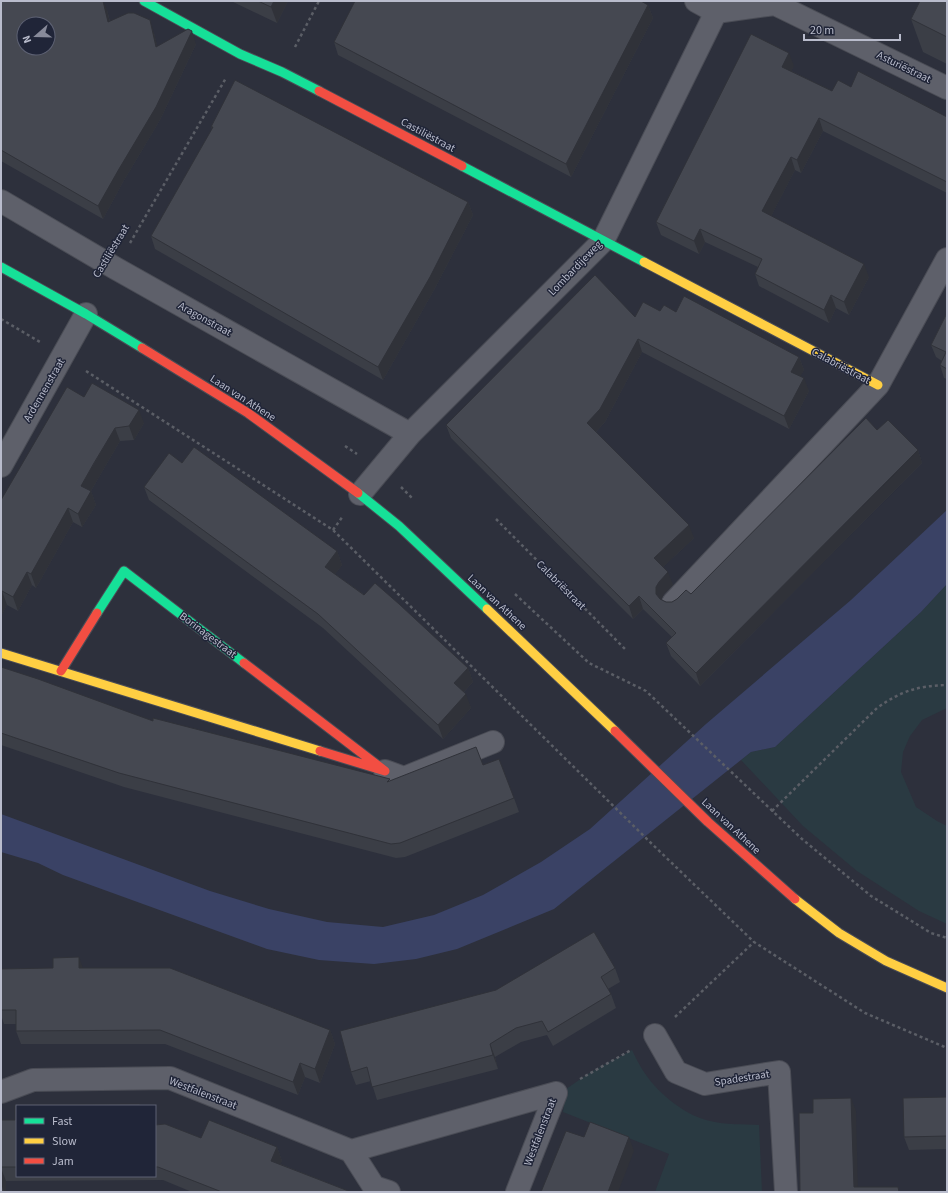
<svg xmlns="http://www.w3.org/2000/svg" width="948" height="1193" viewBox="0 0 948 1193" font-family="'Source Sans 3',sans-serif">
	<rect width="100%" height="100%" fill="#2d303c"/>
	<path fill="#2a3a42" d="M 947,584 L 947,708 L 922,720 L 910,736 L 903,752 L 901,772 L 916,807 L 937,821 L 947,826 L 947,924 L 919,911 L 857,871 L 803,826 L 741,760 L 751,752 L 775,747 L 921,612 Z
		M 632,1050 C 636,1058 640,1067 646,1075 C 659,1094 686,1116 710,1121 C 726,1125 743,1124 759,1125 L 762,1192 L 655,1192 L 669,1154 L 563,1112 L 566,1089 L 591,1072 Z"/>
	<path fill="#3a4265" d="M 947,510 L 947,584 L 921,612 L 775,747 L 751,752 L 554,909 L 457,949 L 416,959 L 374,964 L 319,960 L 267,949 L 63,875 L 38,863 L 1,852 L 1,814 L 210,891 L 269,909 L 327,922 L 383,927 L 434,915 L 483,895 L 541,862 L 590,829 L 706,724 L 851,600 Z"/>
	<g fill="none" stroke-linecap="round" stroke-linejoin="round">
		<g stroke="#4a4c55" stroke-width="24">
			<path id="street" d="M 696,1 L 716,12
				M 775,4 L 947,88
				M 1,201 L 115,268 L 410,434
				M 1,466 L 86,314
				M 360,494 L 410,434 L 603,241 L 716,12 L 775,4 L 782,1
				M 673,603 L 878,385 L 947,259
				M 385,771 L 404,778 L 493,742
				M 655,1035 L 676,1072 L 705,1084 L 779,1072 L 786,1192
				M 1,1092 L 33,1080 L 170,1078 L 351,1151 L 374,1187 L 389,1192
				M 351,1151 L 556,1093
				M 517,1192 L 556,1093"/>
		</g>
		<g stroke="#4a4c55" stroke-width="11">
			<path id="fast" d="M 144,1 L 240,54 L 282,72 L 319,91
				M 462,166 L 644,262
				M 1,267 L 86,314 L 142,348
				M 358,493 L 399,526 L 487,609
				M 97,613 L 124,571 L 244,663"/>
		</g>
		<g stroke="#4a4c55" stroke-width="11">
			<path id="slow" d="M 644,262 L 878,385
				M 487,609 L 615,731
				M 1,653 L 320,751
				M 795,899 L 839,933 L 886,961 L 947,988"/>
		</g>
		<g stroke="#4a4c55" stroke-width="11">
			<path id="jam" d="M 319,91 L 462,166
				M 142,348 L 248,413 L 358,493
				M 244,663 L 385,771 L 320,751
				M 61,671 L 97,613
				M 615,731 L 708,822 L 795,899"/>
		</g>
		<path stroke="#5b5e66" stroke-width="2.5" stroke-dasharray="3 3" stroke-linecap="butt" d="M 295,47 L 319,1
			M 130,243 L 226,78
			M 1,319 L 40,342
			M 86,371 L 333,530 L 651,843 L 754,942 L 865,1013 L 947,1048
			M 345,446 L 357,454
			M 401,487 L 413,499
			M 496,519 L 626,650
			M 333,530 L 343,516
			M 515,594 L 589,663 L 646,691 L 802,839 L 871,896 L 931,933 L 947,938
			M 772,811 L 877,708 C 901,691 917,686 947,685
			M 675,1017 L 754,942
			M 580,1079 L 631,1050"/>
		<use href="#street" stroke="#5e606a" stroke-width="22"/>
		<use href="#fast" stroke="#16e098" stroke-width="9"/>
		<use href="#slow" stroke="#ffcf43" stroke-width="9"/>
		<use href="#jam" stroke="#f24e42" stroke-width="9"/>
	</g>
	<path fill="#3b3e46" d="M 231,1 L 288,1 L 277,23 Z
		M 947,1 L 947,64 L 923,52 L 911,19 Z
		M 1,2 L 107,10 L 110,21 L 154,33 L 157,46 L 196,44 L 160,120 L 123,182 L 103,219 L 1,161 Z
		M 648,5 L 653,18 L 571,177 L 338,55 L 334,42 Z
		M 794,66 L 791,71 L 832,91 L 851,87 L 947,117 L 947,193 L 823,131 L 801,173 L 795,170 L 771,216 L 869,277 L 849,315 L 836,308 L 829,323 L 759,286 L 755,274 L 758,267 L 705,242 L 699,254 L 661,235 L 656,222 Z
		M 211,127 L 468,202 L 473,215 L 434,290 L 383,380 L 155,249 L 151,236 L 212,129 Z
		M 660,311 L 676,312 L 799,357 L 804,370 L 800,376 L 809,391 L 789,429 L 642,352 L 605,422 L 596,432 L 694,538 L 663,567 L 673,585 L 664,594 L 661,600 L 666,602 L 672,602 L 691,594 L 877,430 L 918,450 L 922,463 L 700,686 L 671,656 L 666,643 L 672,637 L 643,609 L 633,619 L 451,438 L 446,425 L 635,317 Z
		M 947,313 L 947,379 L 944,378 L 940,365 L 942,361 L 936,357 L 931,345 Z
		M 84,397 L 144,423 L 134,440 L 120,441 L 99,477 L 91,491 L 96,505 L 82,527 L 73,522 L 36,588 L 32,585 L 18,611 L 7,605 L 1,616 L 1,500 Z
		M 182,463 L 337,551 L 342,565 L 335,574 L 468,668 L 473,682 L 464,692 L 471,708 L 443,739 L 323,628 L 149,500 L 144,487 Z
		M 1,667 L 153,721 L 390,781 L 483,765 L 514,798 L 519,812 L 405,857 L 396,858 L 124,787 L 1,745 Z
		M 83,968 L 330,1030 L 335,1044 L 320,1083 L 305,1077 L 298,1095 L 165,1044 L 21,1044 L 16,1031 L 16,1024 L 4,1024 L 1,1015 L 1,969 Z
		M 615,968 L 620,982 L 608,989 L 611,994 L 616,1008 L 553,1046 L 547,1035 L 521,1042 L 495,1057 L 498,1069 L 377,1100 L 371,1081 L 356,1085 L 351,1072 Z
		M 947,1097 L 947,1149 L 909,1150 L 904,1137 Z
		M 140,1104 L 141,1106 L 17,1106 L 17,1176 L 155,1176 L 155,1125 L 165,1124 L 201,1138 L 209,1120 L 277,1147 L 282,1161 L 280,1164 L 351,1192 L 192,1192 L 163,1180 L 6,1181 L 6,1192 L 1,1192 L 1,1120 L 15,1120 L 15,1105 Z"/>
	<path fill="#303239" d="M 103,1 L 107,10 L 113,35 L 108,22 Z
		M 274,1 L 288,1 L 277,23 L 271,7 Z
		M 648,5 L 653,18 L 571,177 L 566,164 Z
		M 150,20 L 154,33 L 161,60 L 156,47 Z
		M 192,31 L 196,44 L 160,120 L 123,182 L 103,219 L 98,206 Z
		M 789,53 L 794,66 L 787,80 L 782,67 Z
		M 819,118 L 823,131 L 801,173 L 797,160 Z
		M 791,157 L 795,170 L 767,224 L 762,211 Z
		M 468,202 L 473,215 L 434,290 L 383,380 L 378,367 Z
		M 700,229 L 705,242 L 699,254 L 694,241 Z
		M 864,264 L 869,277 L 849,315 L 844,302 Z
		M 831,295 L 836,308 L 829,323 L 824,310 Z
		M 638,339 L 642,352 L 605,422 L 592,436 L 587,423 Z
		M 799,357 L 804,370 L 796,385 L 791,372 Z
		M 804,378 L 809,391 L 789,429 L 784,416 Z
		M 139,410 L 144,423 L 134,440 L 129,426 Z
		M 115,428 L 120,441 L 88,496 L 91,491 L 96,505 L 82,527 L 78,514 L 81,486 Z
		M 918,450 L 922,463 L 700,686 L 696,673 Z
		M 68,508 L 73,522 L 36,588 L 31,574 Z
		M 689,525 L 694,538 L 659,571 L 654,558 Z
		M 337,551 L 342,565 L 330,581 L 325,567 Z
		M 27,572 L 32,585 L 18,611 L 13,597 Z
		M 668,572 L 673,585 L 664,594 L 661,600 L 661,607 L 656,594 L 656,587 L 659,582 Z
		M 2,591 L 7,605 L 1,616 L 1,594 Z
		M 639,596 L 643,609 L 633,619 L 629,606 Z
		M 468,668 L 473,682 L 459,697 L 454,683 Z
		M 466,694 L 471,708 L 443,739 L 438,725 Z
		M 79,957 L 84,971 L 79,968 Z
		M 330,1030 L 335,1044 L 320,1083 L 315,1069 Z
		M 490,1044 L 495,1057 L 498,1069 L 493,1055 Z
		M 300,1063 L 305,1077 L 298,1095 L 293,1082 Z
		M 851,1098 L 856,1111 L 858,1192 L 854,1187 Z
		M 629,1137 L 634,1151 L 618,1192 L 608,1192 Z
		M 277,1147 L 282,1161 L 276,1174 L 271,1161 Z
		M 1,1168 L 6,1181 L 6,1192 L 4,1192 L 1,1184 Z"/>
	<path fill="#454851" stroke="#303239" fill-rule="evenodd" d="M 1,1 L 103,1 L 108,22 L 128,13 L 134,13 L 150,20 L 156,47 L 188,29 L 192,31 L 156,107 L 119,169 L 98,206 L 1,150 ZM 24,24 L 48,24 L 48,48 L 24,48 Z
		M 258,1 L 274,1 L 271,7 Z
		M 355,1 L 641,1 L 648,5 L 566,164 L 334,42 Z
		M 920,1 L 947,1 L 947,37 L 911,19 Z
		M 751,34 L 789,53 L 782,67 L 832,91 L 838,80 L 851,87 L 858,71 L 947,117 L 947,182 L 819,118 L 797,160 L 791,157 L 762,211 L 864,264 L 844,302 L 831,295 L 824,310 L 755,274 L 762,259 L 700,229 L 694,241 L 656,222 Z
		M 235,80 L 468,202 L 430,277 L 378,367 L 151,236 L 213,127 L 211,127 Z
		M 595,275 L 635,317 L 643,302 L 660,311 L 664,305 L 676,312 L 684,296 L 799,357 L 791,372 L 804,378 L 784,416 L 638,339 L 600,409 L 587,423 L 689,525 L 654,558 L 668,572 L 659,582 L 656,587 L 656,594 L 660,599 L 666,602 L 672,602 L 677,599 L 686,590 L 691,594 L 866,418 L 877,430 L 888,420 L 918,450 L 696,673 L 666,643 L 676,633 L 639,596 L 629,606 L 446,425 Z
		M 947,313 L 947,369 L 940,365 L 946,352 L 931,345 Z
		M 92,383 L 139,410 L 129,426 L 115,428 L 94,463 L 81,486 L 91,491 L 78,514 L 68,508 L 31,574 L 27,572 L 13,597 L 2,591 L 1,594 L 1,500 L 67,387 L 84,397 Z
		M 194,447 L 337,551 L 325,567 L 364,595 L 375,583 L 399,604 L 468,668 L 454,683 L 466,694 L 438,725 L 318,614 L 144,487 L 169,453 L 182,463 Z
		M 1,667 L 38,679 L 153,721 L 153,718 L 390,779 L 387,782 L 476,747 L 483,765 L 499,759 L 514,798 L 400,843 L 391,844 L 119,773 L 1,733 Z
		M 594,932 L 615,968 L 601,977 L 611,994 L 548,1032 L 542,1021 L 516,1028 L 490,1044 L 493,1055 L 372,1087 L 367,1067 L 351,1072 L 340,1031 L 496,990 Z
		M 79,957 L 79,968 L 170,968 L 330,1030 L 315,1069 L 300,1063 L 293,1082 L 160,1030 L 16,1031 L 16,1010 L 1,1010 L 1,969 L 53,968 L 53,958 Z
		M 947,1097 L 947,1136 L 904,1137 L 903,1098 Z
		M 851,1098 L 854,1187 L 898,1187 L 899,1192 L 800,1192 L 799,1113 L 813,1113 L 813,1099 Z
		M 140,1104 L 140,1106 L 17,1106 L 17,1167 L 1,1167 L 1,1120 L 15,1120 L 15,1105 Z
		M 209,1120 L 277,1147 L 271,1161 L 351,1192 L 222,1192 L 158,1167 L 155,1167 L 155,1125 L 165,1124 L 201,1138 Z
		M 590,1122 L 629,1137 L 608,1192 L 541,1192 L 566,1131 L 584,1137 Z"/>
	<g text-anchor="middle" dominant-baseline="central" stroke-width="3" stroke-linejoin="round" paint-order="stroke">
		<g font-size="11" fill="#b9bccc" stroke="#202538">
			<text transform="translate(904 67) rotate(26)">Asturiëstraat</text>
			<text transform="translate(428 135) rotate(28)">Castiliëstraat</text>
			<text transform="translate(111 251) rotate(-59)">Castiliëstraat</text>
			<text transform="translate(575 268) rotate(-46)">Lombardijeweg</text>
			<text transform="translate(205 319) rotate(29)">Aragonstraat</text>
			<text transform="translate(841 366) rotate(28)">Calabriëstraat</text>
			<text transform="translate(44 390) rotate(-60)">Ardennenstraat</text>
			<text transform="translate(243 398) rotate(33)">Laan van Athene</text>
			<text transform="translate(561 585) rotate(45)">Calabriëstraat</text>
			<text transform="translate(497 602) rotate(43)">Laan van Athene</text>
			<text transform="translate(208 635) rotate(37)">Borinagestraat</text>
			<text transform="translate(731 826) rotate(43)">Laan van Athene</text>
			<text transform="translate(742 1078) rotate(-9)">Spadestraat</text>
			<text transform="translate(203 1093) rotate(21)">Westfalenstraat</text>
			<text transform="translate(540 1132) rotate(-69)">Westfalenstraat</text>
		</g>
	</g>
	<rect width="948" height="1193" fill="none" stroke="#b9bccc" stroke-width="4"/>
	<rect x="16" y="1105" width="140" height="72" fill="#202538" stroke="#5d6173"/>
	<rect x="24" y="1118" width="20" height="6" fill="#16e098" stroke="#5d6173"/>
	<text x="52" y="1125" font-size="12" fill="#b9bccc">Fast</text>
	<rect x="24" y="1138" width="20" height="6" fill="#ffcf43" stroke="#5d6173"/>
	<text x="52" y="1145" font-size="12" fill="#b9bccc">Slow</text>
	<rect x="24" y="1158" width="20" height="6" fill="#f24e42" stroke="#5d6173"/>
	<text x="52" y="1165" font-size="12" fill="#b9bccc">Jam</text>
	<g transform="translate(36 36) rotate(250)"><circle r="19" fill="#202538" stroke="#5d6173"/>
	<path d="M0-3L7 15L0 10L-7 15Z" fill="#888b9a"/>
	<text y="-6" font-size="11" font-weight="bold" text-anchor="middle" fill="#b9bccc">N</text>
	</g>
	<path d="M804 34v6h96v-6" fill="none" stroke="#b9bccc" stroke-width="2"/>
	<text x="810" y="34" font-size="12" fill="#b9bccc" stroke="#202538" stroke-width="3" paint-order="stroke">20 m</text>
</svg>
